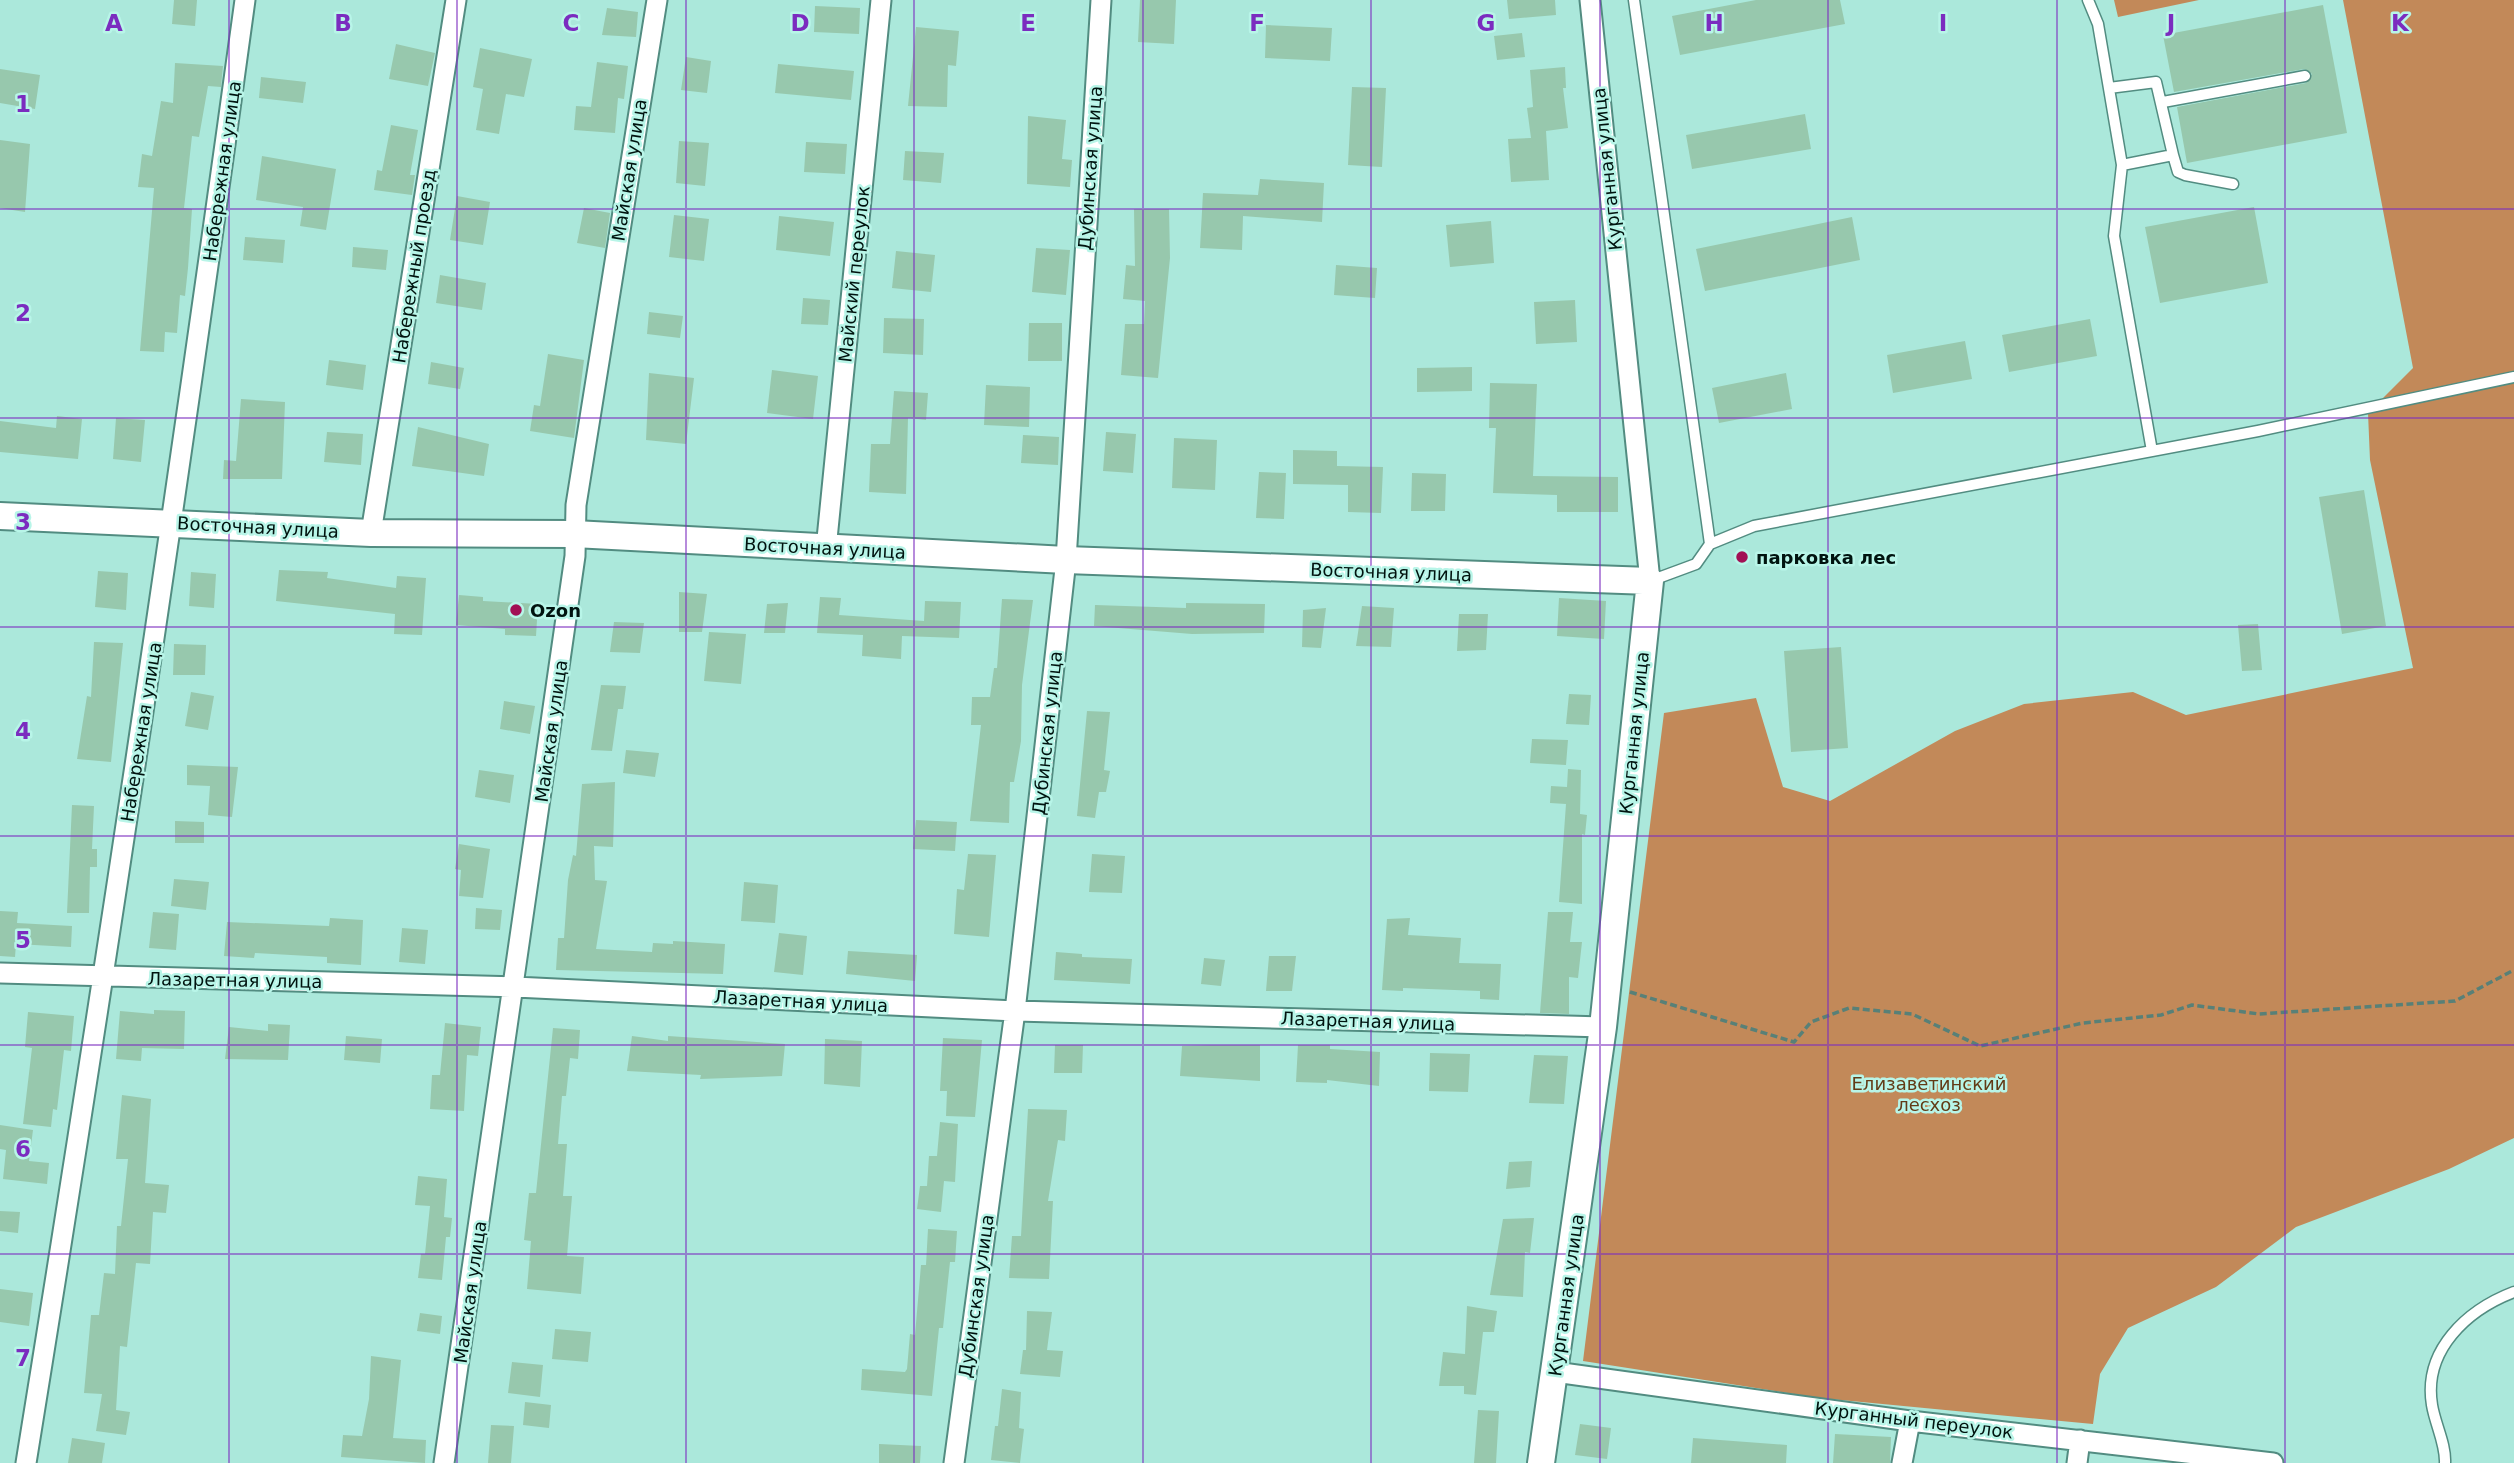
<svg xmlns="http://www.w3.org/2000/svg" width="2514" height="1463" viewBox="0 0 2514 1463" font-family="'DejaVu Sans',sans-serif">
	<rect width="100%" height="100%" fill="#abe8db"/>
	<path fill="#c28959" d="M 2114,0 L 2199,0 L 2118,17 Z
		M 2343,0 L 2514,0 L 2514,1138 L 2449,1169 L 2296,1227 L 2216,1287 L 2128,1328 L 2100,1374 L 2093,1424 L 1820,1398 L 1583,1361 L 1664,713 L 1756,698 L 1783,787 L 1830,801 L 1955,731 L 2024,704 L 2133,692 L 2186,715 L 2413,668 L 2370,460 L 2368,413 L 2413,368 Z"/>
	<path fill="#97c8ad" d="M 174,0 L 197,0 L 195,26 L 172,24 Z
		M 1140,0 L 1176,0 L 1174,44 L 1138,42 Z
		M 1507,0 L 1555,0 L 1556,15 L 1509,19 Z
		M 1756,0 L 1840,0 L 1845,24 L 1680,55 L 1672,16 Z
		M 2323,5 L 2347,133 L 2187,163 L 2177,107 L 2306,83 L 2312,74 L 2304,69 L 2174,92 L 2163,35 Z
		M 815,6 L 860,8 L 859,34 L 814,32 Z
		M 607,8 L 638,12 L 636,37 L 602,35 Z
		M 1266,25 L 1332,28 L 1330,61 L 1265,58 Z
		M 916,27 L 959,31 L 956,66 L 948,65 L 947,107 L 908,106 Z
		M 1522,33 L 1525,57 L 1497,60 L 1494,36 Z
		M 396,44 L 435,53 L 428,86 L 389,79 Z
		M 480,48 L 532,59 L 524,97 L 506,94 L 499,134 L 476,130 L 483,89 L 473,87 Z
		M 686,57 L 711,61 L 707,93 L 681,90 Z
		M 597,62 L 628,66 L 624,99 L 618,98 L 615,133 L 574,130 L 576,106 L 591,107 Z
		M 175,63 L 223,66 L 221,87 L 208,86 L 199,137 L 192,136 L 184,208 L 192,209 L 188,268 L 185,296 L 180,295 L 177,333 L 165,332 L 164,352 L 140,351 L 154,188 L 138,187 L 142,154 L 152,156 L 161,101 L 173,103 Z
		M 778,64 L 854,71 L 851,100 L 775,93 Z
		M 1565,67 L 1566,88 L 1563,88 L 1568,128 L 1546,131 L 1549,180 L 1511,182 L 1508,139 L 1531,138 L 1527,108 L 1533,107 L 1530,70 Z
		M 0,69 L 40,75 L 35,109 L 0,103 Z
		M 261,77 L 306,82 L 303,103 L 259,98 Z
		M 1352,87 L 1386,88 L 1382,167 L 1348,165 Z
		M 1805,114 L 1811,149 L 1692,169 L 1686,135 Z
		M 1028,116 L 1066,120 L 1062,159 L 1072,160 L 1070,187 L 1027,184 Z
		M 391,125 L 418,130 L 410,175 L 415,175 L 412,195 L 374,190 L 377,170 L 382,171 Z
		M 0,140 L 30,144 L 25,212 L 0,208 Z
		M 679,141 L 709,143 L 705,186 L 676,183 Z
		M 806,142 L 847,144 L 845,174 L 804,172 Z
		M 905,151 L 944,153 L 941,183 L 903,180 Z
		M 262,156 L 336,169 L 326,230 L 300,226 L 303,207 L 256,200 Z
		M 1260,179 L 1324,183 L 1322,222 L 1243,216 L 1242,250 L 1200,248 L 1203,193 L 1258,195 Z
		M 457,196 L 490,202 L 483,245 L 450,240 Z
		M 2254,207 L 2268,283 L 2160,303 L 2145,227 Z
		M 584,208 L 610,213 L 605,248 L 577,243 Z
		M 1134,209 L 1169,209 L 1170,258 L 1158,378 L 1121,375 L 1125,324 L 1144,324 L 1145,301 L 1123,299 L 1126,265 L 1135,266 Z
		M 674,215 L 709,219 L 704,261 L 669,257 Z
		M 779,216 L 834,222 L 830,256 L 776,250 Z
		M 1852,217 L 1860,260 L 1705,291 L 1696,249 Z
		M 1491,221 L 1494,263 L 1450,267 L 1446,225 Z
		M 245,237 L 285,240 L 283,263 L 243,260 Z
		M 353,247 L 388,250 L 386,270 L 352,267 Z
		M 1036,248 L 1070,250 L 1066,295 L 1032,292 Z
		M 896,251 L 935,255 L 931,292 L 892,288 Z
		M 1336,265 L 1377,268 L 1375,298 L 1334,295 Z
		M 440,275 L 486,283 L 482,310 L 436,303 Z
		M 803,298 L 830,300 L 828,325 L 801,324 Z
		M 1575,300 L 1577,342 L 1536,344 L 1534,302 Z
		M 649,312 L 683,316 L 680,338 L 647,334 Z
		M 884,318 L 924,319 L 923,355 L 883,353 Z
		M 2090,319 L 2097,356 L 2009,372 L 2002,335 Z
		M 1029,323 L 1062,323 L 1062,361 L 1028,361 Z
		M 1965,341 L 1972,379 L 1893,393 L 1887,355 Z
		M 548,354 L 584,360 L 574,438 L 530,431 L 534,405 L 540,406 Z
		M 329,360 L 366,365 L 363,390 L 326,385 Z
		M 431,362 L 464,368 L 460,389 L 428,384 Z
		M 1472,367 L 1472,391 L 1417,392 L 1417,368 Z
		M 772,370 L 818,376 L 813,419 L 767,413 Z
		M 649,373 L 694,378 L 686,444 L 646,440 Z
		M 1786,373 L 1792,409 L 1719,423 L 1712,388 Z
		M 1490,383 L 1537,384 L 1533,476 L 1618,477 L 1618,512 L 1557,512 L 1557,495 L 1493,493 L 1496,428 L 1489,428 Z
		M 986,385 L 1030,387 L 1029,427 L 984,425 Z
		M 894,391 L 928,393 L 926,420 L 908,418 L 906,494 L 869,492 L 871,444 L 890,444 Z
		M 241,399 L 285,402 L 282,479 L 223,479 L 224,460 L 236,461 Z
		M 57,416 L 82,419 L 78,459 L 0,452 L 0,421 L 56,428 Z
		M 116,418 L 145,420 L 141,462 L 113,459 Z
		M 418,427 L 489,444 L 484,476 L 412,466 Z
		M 327,432 L 363,434 L 361,465 L 324,462 Z
		M 1106,432 L 1136,434 L 1133,473 L 1103,471 Z
		M 1023,435 L 1059,437 L 1058,465 L 1021,463 Z
		M 1174,438 L 1217,440 L 1215,490 L 1172,488 Z
		M 1293,450 L 1337,451 L 1337,466 L 1383,467 L 1381,513 L 1348,512 L 1348,485 L 1293,484 Z
		M 1259,472 L 1286,473 L 1284,519 L 1256,518 Z
		M 1412,473 L 1446,474 L 1445,511 L 1411,511 Z
		M 2364,490 L 2386,626 L 2342,634 L 2319,497 Z
		M 279,570 L 328,572 L 327,578 L 396,588 L 397,576 L 426,578 L 422,635 L 394,634 L 395,614 L 276,601 Z
		M 98,571 L 128,573 L 126,610 L 95,607 Z
		M 191,572 L 216,574 L 214,608 L 189,606 Z
		M 679,592 L 707,594 L 702,632 L 679,632 Z
		M 459,595 L 483,597 L 483,601 L 538,604 L 536,636 L 505,635 L 505,629 L 456,625 Z
		M 820,597 L 841,598 L 839,615 L 924,621 L 925,601 L 961,602 L 959,638 L 902,636 L 901,659 L 862,656 L 863,635 L 817,633 Z
		M 1559,598 L 1606,601 L 1604,639 L 1557,636 Z
		M 1002,599 L 1033,600 L 1022,685 L 1021,741 L 1014,782 L 1010,782 L 1009,823 L 970,821 L 981,725 L 971,725 L 972,697 L 990,697 L 994,668 L 997,668 Z
		M 788,603 L 785,633 L 764,633 L 767,604 Z
		M 1186,603 L 1265,604 L 1264,633 L 1192,634 L 1094,626 L 1095,605 L 1186,608 Z
		M 1362,606 L 1394,608 L 1391,647 L 1356,646 Z
		M 1326,608 L 1321,648 L 1302,647 L 1303,610 Z
		M 1459,614 L 1488,614 L 1486,650 L 1457,651 Z
		M 614,622 L 644,623 L 640,653 L 610,652 Z
		M 2258,624 L 2262,670 L 2242,671 L 2238,625 Z
		M 709,632 L 746,634 L 741,684 L 704,681 Z
		M 94,642 L 123,643 L 111,762 L 77,759 L 87,696 L 91,697 Z
		M 174,644 L 206,645 L 205,675 L 173,675 Z
		M 1841,647 L 1848,748 L 1791,752 L 1784,651 Z
		M 601,685 L 626,686 L 623,709 L 618,709 L 612,751 L 591,750 Z
		M 191,692 L 214,696 L 208,730 L 185,726 Z
		M 1569,694 L 1591,695 L 1589,725 L 1566,724 Z
		M 504,701 L 535,706 L 530,734 L 500,729 Z
		M 1087,711 L 1110,712 L 1104,770 L 1110,771 L 1106,792 L 1099,792 L 1095,818 L 1077,816 Z
		M 1532,739 L 1568,740 L 1566,765 L 1530,763 Z
		M 626,750 L 659,753 L 655,777 L 623,773 Z
		M 187,765 L 238,767 L 232,817 L 208,815 L 210,786 L 187,785 Z
		M 1568,769 L 1581,770 L 1580,814 L 1587,815 L 1585,835 L 1582,834 L 1582,904 L 1559,902 L 1566,804 L 1550,803 L 1551,786 L 1567,787 Z
		M 479,770 L 514,775 L 510,803 L 475,797 Z
		M 615,782 L 613,847 L 594,846 L 595,880 L 607,881 L 596,949 L 652,952 L 653,943 L 673,944 L 673,941 L 725,944 L 723,974 L 556,970 L 558,938 L 564,938 L 568,880 L 573,855 L 576,856 L 582,784 Z
		M 72,805 L 94,806 L 92,849 L 97,849 L 97,867 L 90,867 L 89,913 L 67,913 Z
		M 916,820 L 957,822 L 955,851 L 913,849 Z
		M 175,821 L 204,822 L 204,843 L 175,843 Z
		M 459,844 L 490,849 L 483,898 L 459,896 L 461,870 L 455,869 Z
		M 968,854 L 996,855 L 989,937 L 954,934 L 957,889 L 964,890 Z
		M 1092,854 L 1125,856 L 1122,893 L 1089,892 Z
		M 174,879 L 209,882 L 206,910 L 171,906 Z
		M 744,882 L 778,885 L 775,923 L 741,921 Z
		M 476,908 L 502,910 L 500,930 L 475,929 Z
		M 0,911 L 18,912 L 17,923 L 72,926 L 71,947 L 16,944 L 15,957 L 0,956 Z
		M 153,912 L 179,914 L 176,950 L 149,948 Z
		M 1548,912 L 1573,912 L 1570,942 L 1582,942 L 1578,978 L 1569,977 L 1569,1014 L 1540,1013 Z
		M 330,918 L 363,920 L 361,965 L 327,963 L 327,957 L 255,953 L 254,958 L 224,956 L 227,922 L 329,926 Z
		M 1410,918 L 1408,935 L 1461,938 L 1459,963 L 1501,964 L 1499,1000 L 1480,999 L 1480,991 L 1403,988 L 1403,991 L 1382,990 L 1387,919 Z
		M 402,928 L 428,930 L 425,964 L 399,962 Z
		M 779,933 L 807,936 L 803,975 L 774,972 Z
		M 848,951 L 917,955 L 915,981 L 846,974 Z
		M 1056,952 L 1082,954 L 1082,957 L 1132,959 L 1130,984 L 1054,980 Z
		M 1269,956 L 1296,956 L 1292,991 L 1266,991 Z
		M 1204,958 L 1225,960 L 1221,986 L 1201,984 Z
		M 154,1010 L 185,1011 L 184,1049 L 142,1048 L 141,1061 L 116,1059 L 120,1011 L 154,1014 Z
		M 28,1012 L 74,1016 L 71,1051 L 64,1050 L 57,1110 L 53,1109 L 51,1127 L 23,1124 L 32,1048 L 25,1047 Z
		M 445,1023 L 481,1027 L 478,1056 L 467,1055 L 464,1111 L 430,1109 L 432,1075 L 440,1075 Z
		M 268,1024 L 290,1025 L 288,1060 L 225,1059 L 229,1027 L 268,1031 Z
		M 553,1028 L 580,1030 L 578,1059 L 570,1058 L 566,1096 L 562,1096 L 558,1144 L 567,1144 L 563,1196 L 572,1196 L 567,1256 L 584,1257 L 581,1294 L 527,1289 L 531,1241 L 524,1240 L 529,1193 L 536,1193 Z
		M 346,1036 L 382,1039 L 380,1063 L 344,1060 Z
		M 632,1036 L 668,1041 L 668,1036 L 785,1044 L 782,1076 L 700,1079 L 701,1075 L 627,1071 Z
		M 943,1038 L 982,1040 L 975,1117 L 946,1116 L 947,1091 L 940,1091 Z
		M 825,1039 L 862,1041 L 860,1087 L 824,1084 Z
		M 1055,1045 L 1083,1045 L 1082,1073 L 1054,1073 Z
		M 1211,1045 L 1260,1045 L 1260,1081 L 1180,1076 L 1182,1046 Z
		M 1298,1045 L 1330,1045 L 1330,1049 L 1380,1052 L 1379,1086 L 1327,1080 L 1327,1083 L 1296,1082 Z
		M 1430,1053 L 1470,1054 L 1468,1092 L 1429,1091 Z
		M 1534,1055 L 1568,1056 L 1564,1104 L 1529,1103 Z
		M 122,1095 L 151,1099 L 145,1183 L 169,1185 L 166,1213 L 153,1212 L 150,1264 L 136,1263 L 127,1347 L 120,1346 L 116,1410 L 130,1412 L 126,1435 L 96,1431 L 102,1394 L 84,1393 L 91,1315 L 99,1315 L 104,1273 L 115,1274 L 117,1226 L 121,1226 L 128,1159 L 116,1159 Z
		M 1028,1109 L 1067,1110 L 1065,1141 L 1058,1140 L 1048,1201 L 1053,1201 L 1049,1279 L 1009,1278 L 1012,1236 L 1021,1236 Z
		M 940,1122 L 958,1124 L 955,1182 L 944,1181 L 941,1212 L 917,1209 L 920,1186 L 927,1186 L 929,1156 L 937,1156 Z
		M 0,1125 L 33,1130 L 29,1161 L 49,1163 L 47,1184 L 3,1179 L 6,1150 L 0,1149 Z
		M 1532,1161 L 1530,1187 L 1506,1189 L 1509,1162 Z
		M 418,1176 L 447,1179 L 444,1217 L 452,1218 L 450,1237 L 446,1237 L 442,1280 L 418,1278 L 421,1254 L 425,1254 L 430,1206 L 415,1205 Z
		M 0,1211 L 20,1212 L 18,1233 L 0,1231 Z
		M 1534,1218 L 1530,1253 L 1525,1252 L 1523,1297 L 1490,1295 L 1503,1219 Z
		M 928,1229 L 957,1231 L 955,1262 L 950,1262 L 943,1328 L 939,1328 L 932,1396 L 861,1390 L 862,1369 L 905,1372 L 907,1369 L 910,1334 L 915,1335 L 921,1265 L 926,1265 Z
		M 0,1289 L 33,1293 L 29,1326 L 0,1322 Z
		M 1467,1306 L 1497,1311 L 1494,1332 L 1483,1332 L 1476,1395 L 1464,1394 L 1464,1386 L 1439,1386 L 1443,1352 L 1465,1354 Z
		M 1027,1311 L 1052,1312 L 1047,1350 L 1063,1351 L 1060,1377 L 1020,1374 L 1023,1350 L 1026,1350 Z
		M 420,1313 L 442,1316 L 440,1334 L 417,1331 Z
		M 555,1329 L 591,1332 L 588,1362 L 552,1359 Z
		M 371,1356 L 401,1360 L 393,1438 L 426,1440 L 425,1463 L 341,1457 L 343,1435 L 362,1436 L 369,1399 Z
		M 512,1362 L 543,1365 L 540,1397 L 508,1393 Z
		M 1002,1389 L 1021,1392 L 1019,1428 L 1024,1429 L 1020,1463 L 991,1460 L 995,1426 L 998,1426 Z
		M 525,1402 L 551,1405 L 549,1428 L 523,1425 Z
		M 1478,1410 L 1499,1411 L 1496,1463 L 1474,1463 Z
		M 1580,1424 L 1611,1428 L 1607,1459 L 1575,1455 Z
		M 491,1425 L 514,1426 L 511,1463 L 488,1463 Z
		M 1835,1434 L 1891,1437 L 1890,1463 L 1833,1463 Z
		M 72,1438 L 105,1443 L 102,1463 L 68,1463 Z
		M 1693,1438 L 1787,1445 L 1786,1463 L 1691,1463 Z
		M 879,1444 L 921,1446 L 920,1463 L 879,1463 Z"/>
	<g fill="none" stroke-linecap="round" stroke-linejoin="round">
		<g stroke="#528c81" stroke-width="13">
			<path id="lane" d="M 1634,0 L 1710,544
				M 2088,0 L 2098,24 L 2122,165 L 2114,236 L 2152,451
				M 2109,88 L 2156,82 L 2173,155 L 2122,165
				M 2163,102 L 2305,76
				M 2173,155 L 2178,172 L 2185,175 L 2233,184
				M 1650,581 L 1696,564 L 1710,544 L 1754,526 L 2258,431 L 2514,377
				M 2445,1463 C 2446,1444 2435,1424 2432,1405 C 2423,1350 2467,1310 2514,1292"/>
		</g>
		<g stroke="#528c81" stroke-width="23">
			<path id="street" d="M 1590,0 L 1650,581
				M 371,533 L 456,0
				M 826,549 L 881,0
				M 0,973 L 515,987 L 1015,1011 L 1603,1027
				M 1555,1372 L 1910,1421 L 2273,1463
				M 26,1463 C 105,976 178,489 245,0
				M 444,1463 L 575,556 L 576,505 L 657,0
				M 954,1463 L 1015,1011 L 1066,560 L 1101,0
				M 1902,1463 L 1910,1421
				M 2077,1463 L 2080,1440"/>
		</g>
		<g stroke="#528c81" stroke-width="30">
			<path id="secondary" d="M 0,516 L 371,533 L 574,534 L 1066,560 L 1650,581 L 1603,1027 L 1541,1463"/>
		</g>
		<path stroke="#588077" stroke-width="3.5" stroke-dasharray="7 3.5" stroke-linecap="butt" d="M 1630,992 L 1794,1042 L 1811,1022 L 1849,1008 L 1912,1014 L 1980,1046 L 2083,1023 L 2161,1015 L 2192,1005 L 2259,1014 L 2455,1001 L 2514,970"/>
		<use href="#lane" stroke="#fff" stroke-width="10"/>
		<use href="#street" stroke="#fff" stroke-width="19"/>
		<use href="#secondary" stroke="#fff" stroke-width="26"/>
	</g>
	<path fill="none" stroke="#7b2cbf" stroke-width="2" stroke-opacity="0.55" d="M 229,0 L 229,1463M 457,0 L 457,1463M 686,0 L 686,1463M 914,0 L 914,1463M 1143,0 L 1143,1463M 1371,0 L 1371,1463M 1600,0 L 1600,1463M 1828,0 L 1828,1463M 2057,0 L 2057,1463M 2285,0 L 2285,1463M 0,209 L 2514,209M 0,418 L 2514,418M 0,627 L 2514,627M 0,836 L 2514,836M 0,1045 L 2514,1045M 0,1254 L 2514,1254"/>
	<g fill="#a21055" stroke="#b8f5e8" stroke-width="2.5">
		<circle cx="1742" cy="557" r="7"/>
		<circle cx="516" cy="610" r="7"/>
	</g>
	<g text-anchor="middle" dominant-baseline="central" stroke-width="5" stroke-linejoin="round" paint-order="stroke">
		<g font-size="18" fill="#00130f" stroke="#b8f5e8">
			<text transform="translate(1090 168) rotate(-86)">Дубинская улица</text>
			<text transform="translate(1607 169) rotate(-96)">Курганная улица</text>
			<text transform="translate(629 170) rotate(-81)">Майская улица</text>
			<text transform="translate(222 171) rotate(-82)">Набережная улица</text>
			<text transform="translate(414 266) rotate(-81)">Набережный проезд</text>
			<text transform="translate(854 274) rotate(-84)">Майский переулок</text>
			<text transform="translate(258 527) rotate(3)">Восточная улица</text>
			<text transform="translate(825 548) rotate(3)">Восточная улица</text>
			<text transform="translate(1391 572) rotate(2)">Восточная улица</text>
			<text transform="translate(551 731) rotate(-82)">Майская улица</text>
			<text transform="translate(141 732) rotate(-81)">Набережная улица</text>
			<text transform="translate(1047 733) rotate(-84)">Дубинская улица</text>
			<text transform="translate(1634 733) rotate(-84)">Курганная улица</text>
			<text transform="translate(235 980) rotate(1)">Лазаретная улица</text>
			<text transform="translate(801 1001) rotate(3)">Лазаретная улица</text>
			<text transform="translate(1368 1021) rotate(2)">Лазаретная улица</text>
			<text transform="translate(470 1292) rotate(-82)">Майская улица</text>
			<text transform="translate(1566 1295) rotate(-82)">Курганная улица</text>
			<text transform="translate(976 1296) rotate(-82)">Дубинская улица</text>
			<text transform="translate(1914 1420) rotate(7)">Курганный переулок</text>
		</g>
		<g font-size="18" font-weight="bold" fill="#00130f" stroke="#b8f5e8" text-anchor="start">
			<text x="1756" y="557">парковка лес</text>
			<text x="530" y="610">Ozon</text>
		</g>
		<g font-size="18" fill="#623b16" stroke="#b8f5e8">
			<text x="1929" y="1083">Елизаветинский<tspan x="1929" dy="21">лесхоз</tspan></text>
		</g>
	</g>
	<g font-size="23" text-anchor="middle" font-weight="bold" fill="#7b2cbf" stroke="#b8f5e8" stroke-width="5" stroke-linejoin="round" paint-order="stroke">
		<text x="114" y="31">A</text>
		<text x="343" y="31">B</text>
		<text x="571" y="31">C</text>
		<text x="800" y="31">D</text>
		<text x="1028" y="31">E</text>
		<text x="1257" y="31">F</text>
		<text x="1486" y="31">G</text>
		<text x="1714" y="31">H</text>
		<text x="1943" y="31">I</text>
		<text x="2171" y="31">J</text>
		<text x="2400" y="31">K</text>
		<text x="23" y="112">1</text>
		<text x="23" y="321">2</text>
		<text x="23" y="530">3</text>
		<text x="23" y="739">4</text>
		<text x="23" y="948">5</text>
		<text x="23" y="1157">6</text>
		<text x="23" y="1366">7</text>
	</g>
</svg>
